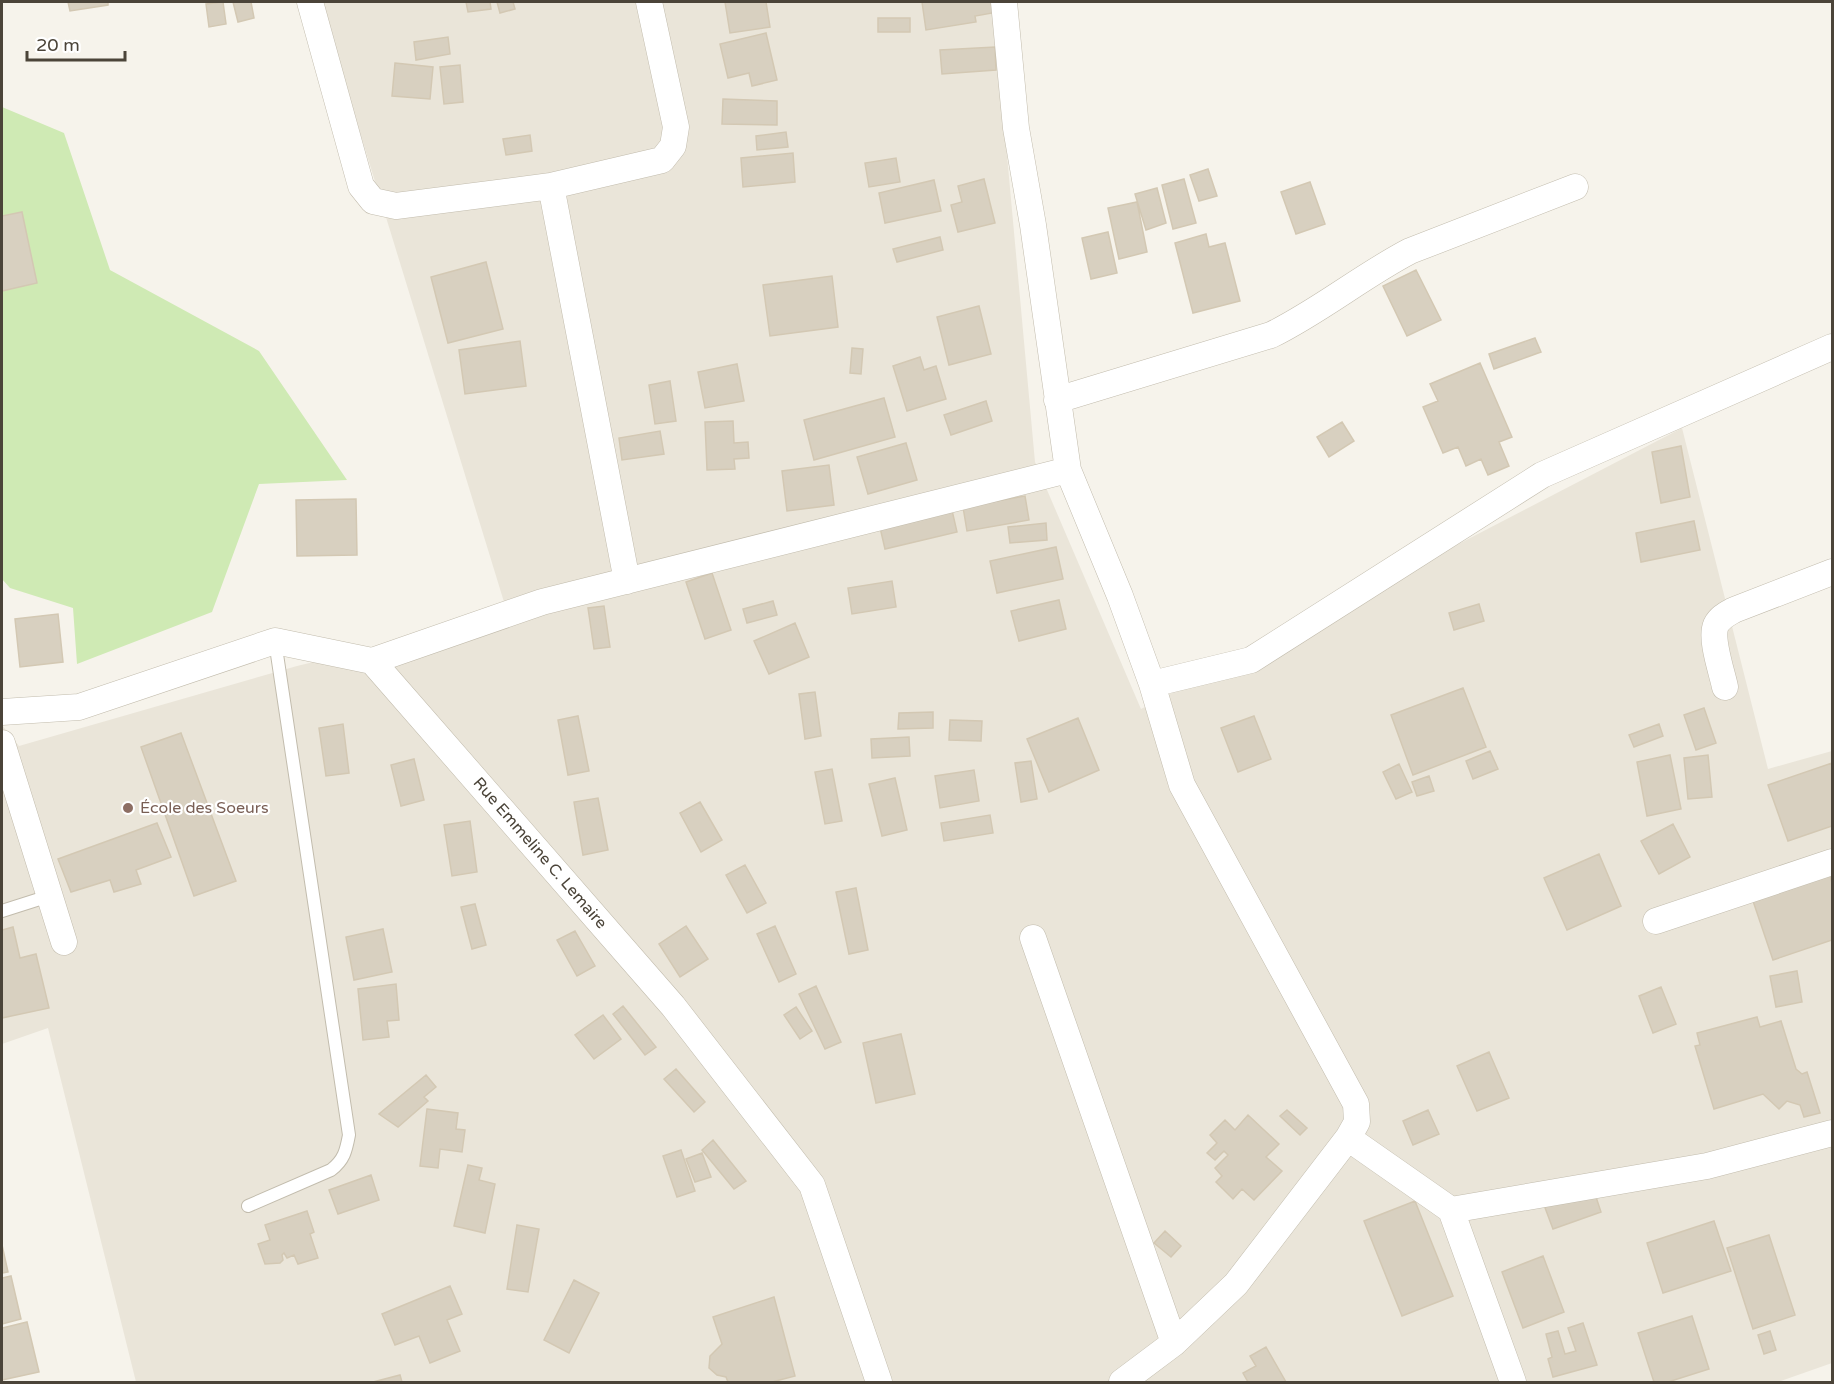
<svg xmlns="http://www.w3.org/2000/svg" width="1834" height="1384" viewBox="0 0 1834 1384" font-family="'Varela Round',sans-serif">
	<rect width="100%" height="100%" fill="#f6f3eb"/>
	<path fill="#eae5d9" d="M 320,2 L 993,2 L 1035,462 L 1141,709 L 1682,428 L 1768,769 L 1832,751 L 1832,1363 L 1778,1382 L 136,1382 L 48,1028 L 2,1044 L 2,725 L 19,746 L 297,666 L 508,615 Z"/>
	<path fill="#cfeab4" d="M 2,107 L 64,133 L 110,270 L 259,351 L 347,480 L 259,484 L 212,612 L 77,664 L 73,608 L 10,588 L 2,579 Z"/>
	<path fill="#d8d0c0" stroke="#d3c8b3" stroke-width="1.5" d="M 68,2 L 108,2 L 108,5 L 70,11 Z
		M 223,2 L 226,24 L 209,27 L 206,4 Z
		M 233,2 L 251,2 L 254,18 L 238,22 Z
		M 466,2 L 490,2 L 491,9 L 468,12 Z
		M 497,2 L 513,2 L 515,9 L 500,13 Z
		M 725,2 L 766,2 L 770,27 L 730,33 Z
		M 922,2 L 997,2 L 998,12 L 975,16 L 976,22 L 926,30 Z
		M 878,18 L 910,18 L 910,32 L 878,32 Z
		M 766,33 L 777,80 L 752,86 L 749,73 L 728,78 L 720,44 Z
		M 448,37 L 450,54 L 416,60 L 414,42 Z
		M 995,47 L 996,70 L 942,74 L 940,50 Z
		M 395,63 L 433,67 L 430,99 L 392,96 Z
		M 460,65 L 463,102 L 444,104 L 440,67 Z
		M 723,99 L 777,101 L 777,125 L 722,124 Z
		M 786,132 L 788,147 L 757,150 L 756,136 Z
		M 530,135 L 532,151 L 506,155 L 503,139 Z
		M 793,153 L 795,182 L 743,187 L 741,158 Z
		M 896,158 L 900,182 L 869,187 L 865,163 Z
		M 1208,169 L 1217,196 L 1199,201 L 1190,175 Z
		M 984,179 L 995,223 L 958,232 L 951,205 L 962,202 L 958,186 Z
		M 1184,179 L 1196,223 L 1173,229 L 1162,185 Z
		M 934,180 L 941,211 L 885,223 L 879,193 Z
		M 1310,182 L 1325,224 L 1296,234 L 1281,192 Z
		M 1157,188 L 1166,223 L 1146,230 L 1135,194 Z
		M 1137,202 L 1147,252 L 1119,259 L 1108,208 Z
		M 22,212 L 37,283 L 2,291 L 2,216 Z
		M 1108,232 L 1117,273 L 1091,279 L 1082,238 Z
		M 1206,234 L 1209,247 L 1225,243 L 1240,301 L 1193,313 L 1175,243 Z
		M 940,237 L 943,250 L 897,262 L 893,249 Z
		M 486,262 L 503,329 L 448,343 L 431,277 Z
		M 1416,270 L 1441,320 L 1407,336 L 1383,286 Z
		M 832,276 L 838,327 L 770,336 L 763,285 Z
		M 979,306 L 991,354 L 949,365 L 937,317 Z
		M 1535,338 L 1541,352 L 1494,369 L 1489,354 Z
		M 520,341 L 526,386 L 465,394 L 459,350 Z
		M 852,348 L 863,349 L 861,374 L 850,373 Z
		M 920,357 L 924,370 L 936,366 L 946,399 L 907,411 L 893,366 Z
		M 1480,363 L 1512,437 L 1499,442 L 1509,466 L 1488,475 L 1481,459 L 1466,466 L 1458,447 L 1443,453 L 1423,407 L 1438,401 L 1430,384 Z
		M 737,364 L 744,401 L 705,408 L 698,372 Z
		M 670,381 L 676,421 L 655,424 L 649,385 Z
		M 884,398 L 895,437 L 814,460 L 804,420 Z
		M 986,401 L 992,421 L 951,435 L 944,415 Z
		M 733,421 L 734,443 L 748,442 L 749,458 L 734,459 L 735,469 L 707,470 L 705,422 Z
		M 1342,422 L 1354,441 L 1329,457 L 1317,437 Z
		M 660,431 L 664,454 L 622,460 L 619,438 Z
		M 906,443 L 917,480 L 868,494 L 857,457 Z
		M 1681,446 L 1690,497 L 1661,503 L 1652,452 Z
		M 829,465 L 834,505 L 787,511 L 782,471 Z
		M 1025,496 L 1029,520 L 967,531 L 963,507 Z
		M 356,499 L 357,555 L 297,556 L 296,500 Z
		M 951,506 L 957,532 L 885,549 L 879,523 Z
		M 1694,521 L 1700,550 L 1641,562 L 1636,533 Z
		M 1046,523 L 1047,540 L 1010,543 L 1008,527 Z
		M 1056,547 L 1063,579 L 997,593 L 990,561 Z
		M 712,573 L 731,630 L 705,639 L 686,582 Z
		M 892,581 L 896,607 L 852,614 L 848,588 Z
		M 1059,600 L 1066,629 L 1019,641 L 1011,611 Z
		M 773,601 L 777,615 L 747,623 L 743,609 Z
		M 1479,604 L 1484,621 L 1454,630 L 1449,613 Z
		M 604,606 L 610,647 L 594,649 L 588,608 Z
		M 58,614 L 63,662 L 20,667 L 15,619 Z
		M 795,623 L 809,657 L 769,674 L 754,641 Z
		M 1463,688 L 1486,747 L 1413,775 L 1391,715 Z
		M 815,692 L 821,736 L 805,739 L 799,694 Z
		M 1704,708 L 1716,743 L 1696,750 L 1684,715 Z
		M 933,712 L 933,728 L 898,729 L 899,713 Z
		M 578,716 L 589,771 L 568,775 L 558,720 Z
		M 1254,716 L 1271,759 L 1238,772 L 1221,728 Z
		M 1078,718 L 1099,770 L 1049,792 L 1027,739 Z
		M 950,720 L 982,721 L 981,741 L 949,740 Z
		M 343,724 L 349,773 L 326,776 L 319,728 Z
		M 1659,724 L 1663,736 L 1634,747 L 1629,735 Z
		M 181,733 L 236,881 L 194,896 L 141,747 Z
		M 909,737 L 910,756 L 872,758 L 871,739 Z
		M 1490,751 L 1498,769 L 1473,779 L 1466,761 Z
		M 1670,755 L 1681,809 L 1647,816 L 1637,762 Z
		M 1708,755 L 1712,797 L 1688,799 L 1684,758 Z
		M 414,759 L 424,800 L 401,806 L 391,765 Z
		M 1031,761 L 1037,799 L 1021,802 L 1015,763 Z
		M 1832,763 L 1832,826 L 1788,841 L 1768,785 Z
		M 1399,764 L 1412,792 L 1396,799 L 1383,772 Z
		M 832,769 L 842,821 L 825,824 L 815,772 Z
		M 974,770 L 979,801 L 940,808 L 935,776 Z
		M 1429,776 L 1434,791 L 1417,796 L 1412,782 Z
		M 895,778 L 907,830 L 882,836 L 869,784 Z
		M 598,798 L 608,850 L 583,855 L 574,802 Z
		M 700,802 L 722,840 L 701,852 L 680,813 Z
		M 990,815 L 993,833 L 944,841 L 941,823 Z
		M 470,821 L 477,872 L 452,876 L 444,825 Z
		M 157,823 L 171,857 L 136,870 L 141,884 L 114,892 L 110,880 L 71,892 L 58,859 Z
		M 1673,824 L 1690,857 L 1659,874 L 1641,841 Z
		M 1599,854 L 1621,906 L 1567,930 L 1544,878 Z
		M 745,865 L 766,903 L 747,913 L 726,875 Z
		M 1829,872 L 1832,883 L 1832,940 L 1773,960 L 1752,898 Z
		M 856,888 L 868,950 L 849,954 L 836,892 Z
		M 475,904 L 486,945 L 472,949 L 461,907 Z
		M 686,926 L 708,959 L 680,977 L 659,944 Z
		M 775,926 L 796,974 L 779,982 L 757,934 Z
		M 13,927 L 20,958 L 36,954 L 49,1008 L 2,1018 L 2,930 Z
		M 383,929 L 392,972 L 354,980 L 346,937 Z
		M 575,931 L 595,966 L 577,976 L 557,940 Z
		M 1797,971 L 1802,1002 L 1776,1007 L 1770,976 Z
		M 396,984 L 399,1020 L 387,1021 L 389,1037 L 363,1040 L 358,989 Z
		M 816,986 L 841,1042 L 825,1049 L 799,994 Z
		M 1661,987 L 1676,1024 L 1653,1033 L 1639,996 Z
		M 623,1006 L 656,1047 L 645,1055 L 613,1014 Z
		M 796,1007 L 812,1031 L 800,1039 L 784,1015 Z
		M 603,1015 L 621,1039 L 594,1059 L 575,1035 Z
		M 1757,1017 L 1760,1027 L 1781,1021 L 1796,1069 L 1802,1074 L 1807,1072 L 1820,1113 L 1804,1117 L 1800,1105 L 1787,1101 L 1779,1109 L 1763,1094 L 1714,1109 L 1695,1046 L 1700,1045 L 1697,1033 Z
		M 901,1034 L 915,1094 L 876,1103 L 863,1043 Z
		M 1489,1052 L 1509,1098 L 1477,1111 L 1457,1066 Z
		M 676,1069 L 705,1102 L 694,1112 L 664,1079 Z
		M 426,1075 L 436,1087 L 424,1097 L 428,1101 L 398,1127 L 379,1114 Z
		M 427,1109 L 458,1113 L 456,1129 L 465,1130 L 462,1152 L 440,1149 L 438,1168 L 420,1166 Z
		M 1287,1110 L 1307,1128 L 1300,1135 L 1280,1116 Z
		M 1428,1110 L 1439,1134 L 1413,1145 L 1403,1121 Z
		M 1248,1115 L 1279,1144 L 1266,1157 L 1282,1171 L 1254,1200 L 1242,1189 L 1233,1199 L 1216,1182 L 1222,1176 L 1215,1168 L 1228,1155 L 1224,1151 L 1215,1160 L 1207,1153 L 1217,1143 L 1210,1135 L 1225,1120 L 1235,1130 Z
		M 713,1140 L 746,1181 L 734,1189 L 702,1150 Z
		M 681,1150 L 695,1191 L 677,1197 L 663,1156 Z
		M 702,1153 L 711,1177 L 695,1182 L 686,1159 Z
		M 468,1165 L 482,1168 L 479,1180 L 495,1184 L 485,1233 L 454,1226 Z
		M 371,1175 L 379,1200 L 338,1214 L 329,1190 Z
		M 1593,1188 L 1601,1212 L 1553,1229 L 1544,1205 Z
		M 1415,1201 L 1453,1296 L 1402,1316 L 1364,1221 Z
		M 307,1211 L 314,1232 L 310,1234 L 318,1258 L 298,1264 L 294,1255 L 287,1258 L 284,1253 L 282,1255 L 283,1260 L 280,1263 L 265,1264 L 258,1244 L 270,1240 L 265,1225 Z
		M 1714,1221 L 1731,1271 L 1663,1293 L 1647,1243 Z
		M 517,1225 L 539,1229 L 528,1292 L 507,1289 Z
		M 1165,1231 L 1181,1246 L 1171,1257 L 1154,1243 Z
		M 1769,1235 L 1795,1315 L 1753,1329 L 1727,1248 Z
		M 2,1245 L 8,1272 L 2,1273 Z
		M 1543,1256 L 1564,1312 L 1523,1328 L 1502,1272 Z
		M 11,1276 L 21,1319 L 2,1324 L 2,1278 Z
		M 574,1280 L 599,1293 L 569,1353 L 544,1340 Z
		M 450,1286 L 462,1314 L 447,1320 L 460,1351 L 430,1363 L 419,1336 L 395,1345 L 382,1314 Z
		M 774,1297 L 795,1376 L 772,1382 L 728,1382 L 726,1377 L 717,1375 L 709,1368 L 710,1356 L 722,1344 L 713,1317 Z
		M 1692,1316 L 1709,1369 L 1668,1382 L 1654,1382 L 1638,1333 Z
		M 27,1322 L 39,1372 L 2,1380 L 2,1328 Z
		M 1583,1323 L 1597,1365 L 1553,1377 L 1548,1359 L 1552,1357 L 1546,1334 L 1558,1331 L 1565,1354 L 1576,1351 L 1568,1328 Z
		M 1770,1331 L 1776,1350 L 1764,1354 L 1758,1335 Z
		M 1266,1347 L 1286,1382 L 1248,1382 L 1243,1373 L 1256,1366 L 1250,1356 Z
		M 400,1375 L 402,1382 L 373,1382 Z"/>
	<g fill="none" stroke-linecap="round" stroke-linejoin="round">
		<g stroke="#c2bcad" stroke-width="14">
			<path id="lane" d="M 2,911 L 49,896
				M 248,1206 L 331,1170 C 344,1160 346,1151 349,1135 L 275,641"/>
		</g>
		<g stroke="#c2bcad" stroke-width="27">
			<path id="street" d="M 310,2 L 361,186 L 373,201 L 396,206 L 551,186 L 662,160 L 673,146 L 676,127 L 649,2
				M 1004,2 L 1016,128 L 1033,225 L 1068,470 L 1120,596 L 1152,684 L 1182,785 L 1356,1104 L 1357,1122 L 1348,1138 L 1236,1284 L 1174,1343 L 1122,1382
				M 551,186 L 627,581
				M 1057,400 L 1271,335 C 1320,311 1362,276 1410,251 L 1575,187
				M 372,661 L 542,602 L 1068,470
				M 1152,684 L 1251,660 L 1542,475 L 1832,347
				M 1725,687 C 1722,672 1710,639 1716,625 C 1720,617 1727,614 1734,610 L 1832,572
				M 2,712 L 79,707 L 275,641 L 372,661 L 673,1006 L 812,1185 L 879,1382
				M 2,743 L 64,942
				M 1656,921 L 1832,862
				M 1033,938 L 1174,1343
				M 1348,1138 L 1451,1210 L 1707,1166 L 1832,1133
				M 1451,1210 L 1513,1382"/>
		</g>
		<use href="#lane" stroke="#fff" stroke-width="12"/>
		<use href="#street" stroke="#fff" stroke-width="26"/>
	</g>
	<circle fill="#8d6e63" stroke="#fff" stroke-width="2" cx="128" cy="808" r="6"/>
	<g text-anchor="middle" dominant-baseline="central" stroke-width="4.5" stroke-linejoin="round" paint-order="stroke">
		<g font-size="16" fill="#785e54" stroke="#fff" text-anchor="start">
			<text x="140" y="808">École des Soeurs</text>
		</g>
		<g font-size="16" fill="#4b4439" stroke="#fff">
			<text transform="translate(540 853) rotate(49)">Rue Emmeline C. Lemaire</text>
		</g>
	</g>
	<rect width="1834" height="1384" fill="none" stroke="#4b4439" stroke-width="6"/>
	<path d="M27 51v9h98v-9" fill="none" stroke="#4b4439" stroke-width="3"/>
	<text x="36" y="51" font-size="18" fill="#4b4439" stroke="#ffffff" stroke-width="4.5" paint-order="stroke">20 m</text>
</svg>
